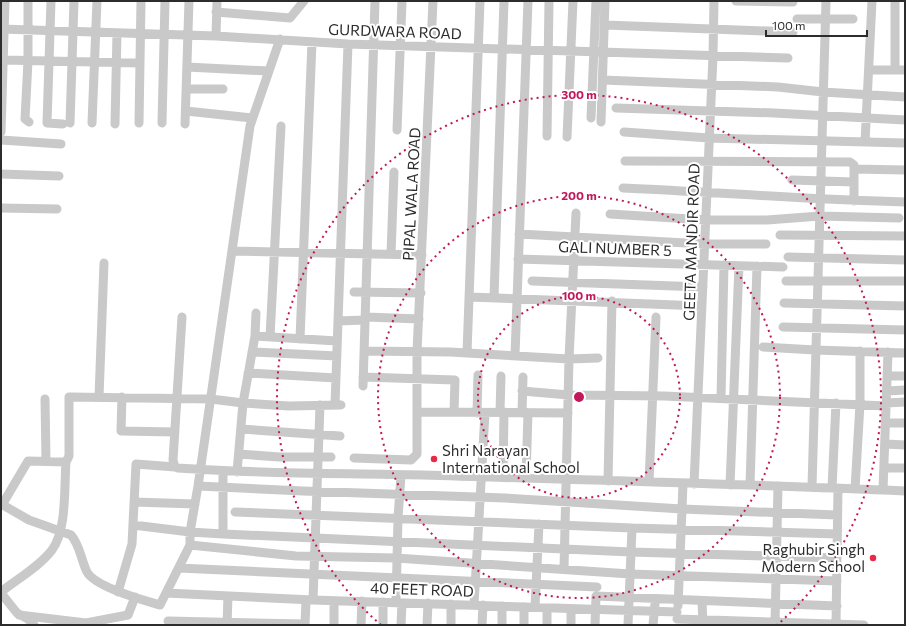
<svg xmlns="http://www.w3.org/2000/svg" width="906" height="626" viewBox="0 0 906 626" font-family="Commissioner,sans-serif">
	<rect width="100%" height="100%" fill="#fff"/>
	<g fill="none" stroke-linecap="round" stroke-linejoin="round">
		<path stroke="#c9c9c9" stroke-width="9" d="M 28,1 L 28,61 L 25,119 L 29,122
			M 51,1 L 47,123 L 63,124
			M 736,1 L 793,2
			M 895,1 L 895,70
			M 216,12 L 290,18 L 304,1
			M 797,19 L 853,19
			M 605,25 L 793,32
			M 1,29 L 216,36 L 348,44 L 788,58
			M 216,36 L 217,1
			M 4,60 L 140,63
			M 187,67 L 268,71
			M 870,70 L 905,70
			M 603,80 L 778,87 L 823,92 L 905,97
			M 186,89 L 223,89
			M 616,108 L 774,113 L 905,120
			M 186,111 L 252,118
			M 591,118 L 596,1
			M 601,122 L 605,1
			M 70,123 L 74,1
			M 92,123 L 97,1
			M 139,123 L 141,1
			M 162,123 L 165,1
			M 115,124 L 117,33
			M 185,124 L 189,1
			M 397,130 L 402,1
			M 1,132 L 5,1
			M 624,132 L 709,138 L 905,143
			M 547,136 L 549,1
			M 567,137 L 573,1
			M 1,140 L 61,144
			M 865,142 L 872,1
			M 625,161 L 850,162 L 854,165 L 854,201
			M 854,169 L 905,170
			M 1,174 L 59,176
			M 792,180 L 854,182
			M 623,188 C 717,192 811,200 905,202
			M 1,208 L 57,209
			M 610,214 L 706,220 L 767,220 L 820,216 L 899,218
			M 519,234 L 705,244 L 766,244
			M 780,235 L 905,236
			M 232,251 L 422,255
			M 391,254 L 394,172
			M 788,257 L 905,260
			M 518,259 L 783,267
			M 532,281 L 703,287
			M 786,281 L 905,281
			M 354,292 L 421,293
			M 469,297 L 702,306
			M 494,297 L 504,1
			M 784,303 L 905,306
			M 182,317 L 173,460 L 175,467 L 178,468 C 260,474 341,473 423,475 C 584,480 744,484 905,491
			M 366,317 L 419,319
			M 338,321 L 365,320
			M 783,327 L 905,330
			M 255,336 L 337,341
			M 270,337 L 281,126
			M 300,339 L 312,42
			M 763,347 L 815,350 L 905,353
			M 364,351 L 450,352 L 569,359 L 598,358
			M 252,352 L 337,356
			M 467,353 L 480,1
			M 515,355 L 528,1
			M 248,373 L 336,378
			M 887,376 L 905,376
			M 363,377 L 455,380 L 454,412
			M 363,386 L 375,1
			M 522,391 L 569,395 L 664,396 L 886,406
			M 887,391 L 905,390
			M 99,397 L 104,263
			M 122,397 L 121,431 L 175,432
			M 721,398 L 724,265
			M 45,399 L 46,461
			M 886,403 L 905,402
			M 335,405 L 348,44
			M 418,412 L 568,413
			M 500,412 L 501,376
			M 477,413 L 478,375
			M 522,413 L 523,377
			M 886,423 L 905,423
			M 241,429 L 340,436
			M 885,444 L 905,445
			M 239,454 L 279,457 L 331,457
			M 354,458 L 411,460 L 417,454 L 417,352 L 433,1
			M 884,468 L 905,468
			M 237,472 L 243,403 L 255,336 L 256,313
			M 503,477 L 504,412
			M 526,478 L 528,413
			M 608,481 L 612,301
			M 649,482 L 656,317
			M 694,484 L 713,56 L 714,1
			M 730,485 L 739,266
			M 750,485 L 757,266
			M 198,486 L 303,491 L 505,498 L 682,509 L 837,515
			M 812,487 L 826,1
			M 832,488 L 836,403
			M 855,489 L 860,404 L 860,351
			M 883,490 L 888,352
			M 134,502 L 195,504
			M 1,504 L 29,520 L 71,535 C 80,545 81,560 87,572 C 95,587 143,600 160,605 L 190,545 L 190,532 L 198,486 L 250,126 L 280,39
			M 2,505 L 28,461 L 66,462
			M 235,512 L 632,528
			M 133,525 L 190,532 L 223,534 L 631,552 L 837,558
			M 223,534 L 223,471
			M 190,545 L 296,556 L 396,558 L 630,574 L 837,581
			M 179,568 L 597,587
			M 564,569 L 569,359 L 576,213
			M 1,592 C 17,579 39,567 52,550 C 67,530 64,488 66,462 L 69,456 L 69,397 L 211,399 L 243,403 L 289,406 L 341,405
			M 118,592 L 132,544 L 136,464 L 175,467
			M 1,593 L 17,613 L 28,619 L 34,625
			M 166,593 L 313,600 L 677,612
			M 313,600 L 320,405
			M 702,601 L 703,625
			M 396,602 L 398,518 L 401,475
			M 474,605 L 485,413
			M 678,606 L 683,484
			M 524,607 L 524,625
			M 535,607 L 539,524
			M 19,615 L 86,623 L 128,615 L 135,597
			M 677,619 L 864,625
			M 168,621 L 305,624
			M 227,625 L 228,596
			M 305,625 L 306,600
			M 334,625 L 334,601
			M 361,625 L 362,601
			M 383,625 L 383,602
			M 401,625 L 402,603
			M 427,625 L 428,603
			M 451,625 L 451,604
			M 482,625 L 483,605
			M 502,625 L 502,606
			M 547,625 L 547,608
			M 571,625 L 571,609
			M 595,625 L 596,596 L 837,606
			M 628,625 L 632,528 L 837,534
			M 653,625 L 655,604
			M 775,625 L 778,486
			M 836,625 L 838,488"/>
	</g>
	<g fill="none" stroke="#c2185b" stroke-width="2" stroke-dasharray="2 4">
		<circle cx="579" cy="397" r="101"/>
		<circle cx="579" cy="397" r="201"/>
		<path d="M381 625A302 302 0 1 1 777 625"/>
	</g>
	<g fill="#e82947" stroke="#fff" stroke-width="1.5">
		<circle cx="434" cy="459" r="4"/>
		<circle cx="873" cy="558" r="4"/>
	</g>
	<g text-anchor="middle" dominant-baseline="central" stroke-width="4" stroke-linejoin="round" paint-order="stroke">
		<g font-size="15" fill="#2c2c2c" stroke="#fff">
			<text transform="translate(395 31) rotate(2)">GURDWARA ROAD</text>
			<text transform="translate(411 194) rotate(-87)">PIPAL WALA ROAD</text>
			<text transform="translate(691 242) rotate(-88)">GEETA MANDIR ROAD</text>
			<text transform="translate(615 248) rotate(2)">GALI NUMBER 5</text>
			<text transform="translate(422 589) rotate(2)">40 FEET ROAD</text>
		</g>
		<g font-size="15" fill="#2c2c2c" stroke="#fff" text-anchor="start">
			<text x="442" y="450">Shri Narayan<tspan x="442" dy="17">International School</tspan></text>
			<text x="865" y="549" text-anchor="end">Raghubir Singh<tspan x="865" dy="17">Modern School</tspan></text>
		</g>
	</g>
	<circle cx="579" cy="397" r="6" fill="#c2185b" stroke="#fff" stroke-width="2"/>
	<g font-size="12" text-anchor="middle" font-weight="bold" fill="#c2185b" stroke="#fff" stroke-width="4" stroke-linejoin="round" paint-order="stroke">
		<text x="579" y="99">300 m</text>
		<text x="579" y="200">200 m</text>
		<text x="579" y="300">100 m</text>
	</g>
	<rect width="906" height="626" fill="none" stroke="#2c2c2c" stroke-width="4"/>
	<path d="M766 30v6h101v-6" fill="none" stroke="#2c2c2c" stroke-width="2"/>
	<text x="772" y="30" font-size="12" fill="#2c2c2c" stroke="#ffffff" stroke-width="3" paint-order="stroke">100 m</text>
</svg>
